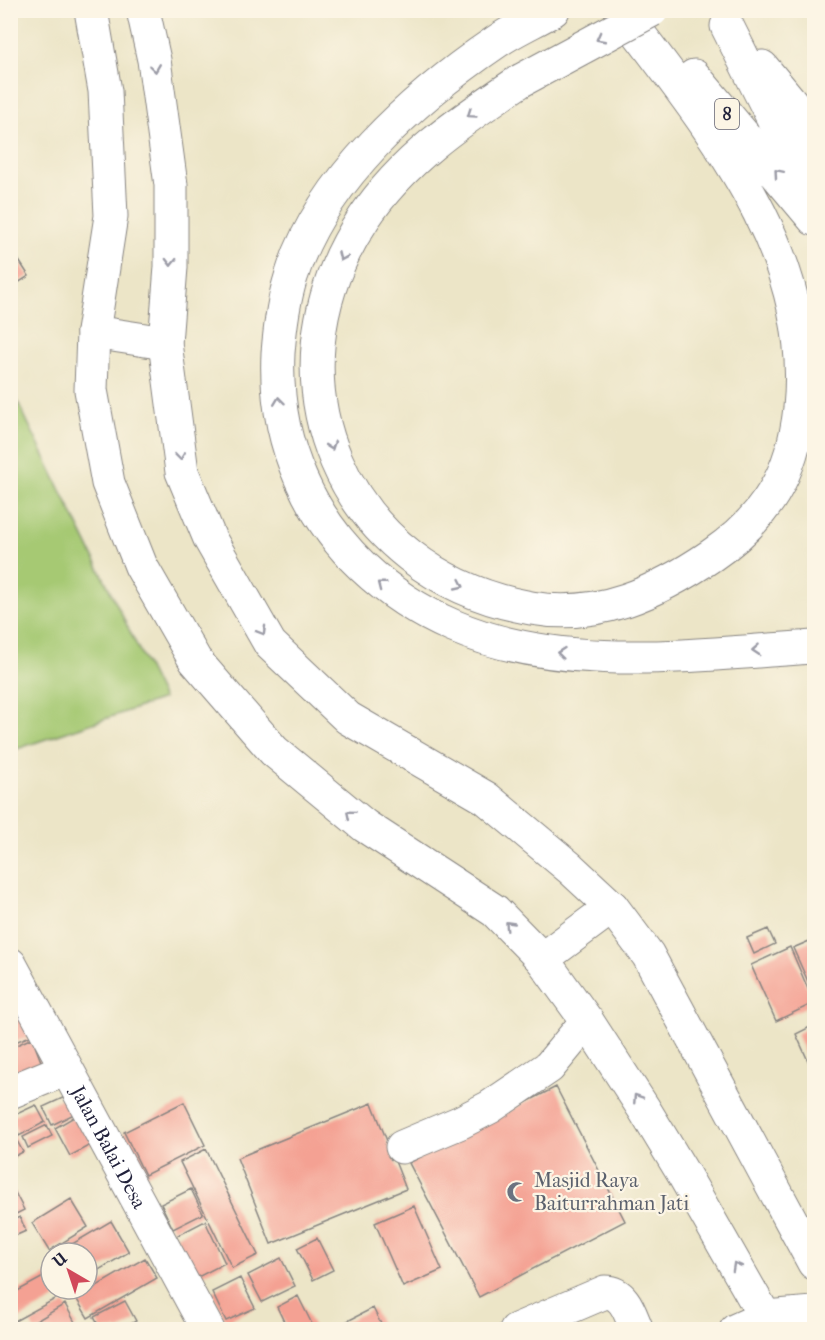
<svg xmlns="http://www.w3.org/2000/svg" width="825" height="1340" viewBox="0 0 825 1340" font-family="'IM FELL French Canon',serif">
	<rect width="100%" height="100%" fill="#fcf5e5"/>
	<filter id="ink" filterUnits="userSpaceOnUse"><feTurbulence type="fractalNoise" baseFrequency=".0167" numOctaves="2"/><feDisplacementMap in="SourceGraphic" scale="12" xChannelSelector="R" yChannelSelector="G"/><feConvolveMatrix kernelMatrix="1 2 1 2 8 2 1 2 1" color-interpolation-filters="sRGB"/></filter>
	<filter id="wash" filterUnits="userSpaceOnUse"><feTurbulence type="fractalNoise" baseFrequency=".008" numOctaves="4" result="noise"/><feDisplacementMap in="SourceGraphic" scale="24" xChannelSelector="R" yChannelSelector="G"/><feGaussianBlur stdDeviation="1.35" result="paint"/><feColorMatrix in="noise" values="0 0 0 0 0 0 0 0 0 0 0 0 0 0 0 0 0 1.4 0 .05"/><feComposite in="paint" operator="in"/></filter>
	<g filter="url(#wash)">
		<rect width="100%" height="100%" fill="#ece5c7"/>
		<path fill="#a6c973" stroke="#647657" stroke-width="1.5" d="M 10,386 L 163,699 L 11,751 L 10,751 Z"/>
		<g id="blocks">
			<path fill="#f4a193" d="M 16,256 L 29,276 L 10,288 L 10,260 Z
				M 768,929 L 775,944 L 754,954 L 747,938 Z
				M 814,939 L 814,995 L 793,948 Z
				M 790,947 L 814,1003 L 776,1021 L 751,965 Z
				M 22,1007 L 33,1035 L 10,1044 L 10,1012 Z
				M 814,1025 L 814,1074 L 796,1034 Z
				M 32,1038 L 42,1064 L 12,1076 L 10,1071 L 10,1048 Z
				M 556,1087 L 625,1221 L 479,1297 L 409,1163 Z
				M 67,1096 L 76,1113 L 52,1125 L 43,1107 Z
				M 184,1102 L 205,1145 L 145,1175 L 124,1132 Z
				M 372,1103 L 406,1189 L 271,1244 L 237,1158 Z
				M 36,1105 L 45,1122 L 19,1136 L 10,1117 Z
				M 79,1114 L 94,1143 L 70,1156 L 55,1128 Z
				M 47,1125 L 52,1136 L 28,1148 L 23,1137 Z
				M 10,1128 L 23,1152 L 13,1157 L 10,1153 Z
				M 206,1149 L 258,1255 L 232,1268 L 180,1162 Z
				M 10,1183 L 24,1210 L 10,1217 Z
				M 191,1189 L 203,1214 L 173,1229 L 161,1204 Z
				M 71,1199 L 88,1227 L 49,1251 L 32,1223 Z
				M 414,1206 L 442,1270 L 403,1287 L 375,1223 Z
				M 20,1217 L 26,1231 L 10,1238 L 10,1221 Z
				M 111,1221 L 129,1252 L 87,1277 L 87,1253 L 57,1253 Z
				M 205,1221 L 225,1263 L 196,1278 L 176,1236 Z
				M 317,1238 L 333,1270 L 313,1280 L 297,1248 Z
				M 145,1258 L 157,1278 L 88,1318 L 76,1298 Z
				M 281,1258 L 295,1286 L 262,1302 L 248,1275 Z
				M 47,1275 L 51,1282 L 51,1289 L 55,1289 L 59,1297 L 13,1322 L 10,1317 L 10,1295 Z
				M 240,1278 L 255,1308 L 226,1321 L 212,1292 Z
				M 298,1296 L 315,1330 L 288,1330 L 277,1307 Z
				M 125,1301 L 136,1321 L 120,1330 L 101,1330 L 94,1317 Z
				M 65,1304 L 77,1326 L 70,1330 L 34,1330 L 31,1324 Z
				M 373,1308 L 384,1330 L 330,1330 Z"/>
		</g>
	</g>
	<g filter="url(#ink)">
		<use href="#blocks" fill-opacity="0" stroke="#878481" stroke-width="1.5"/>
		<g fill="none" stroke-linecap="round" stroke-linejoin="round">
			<g stroke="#878481" stroke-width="35">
				<g id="minor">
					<path d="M 91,10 L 105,91 L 111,216 L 93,332 L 91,390 L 108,483 L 141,566 L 195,660 L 274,751 L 365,826 L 495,911 L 542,959 L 587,1021 L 644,1109 L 684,1175 L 765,1317"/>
					<path d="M 143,10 L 154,60 L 171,185 L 171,267 L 165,343 L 182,472 L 210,539 L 270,644 L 348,718 L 486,798 L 570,868 L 612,907 L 648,955 L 814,1263"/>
					<path d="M 93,332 L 165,343"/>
					<path d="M 542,959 L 612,907"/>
					<path id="s1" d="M 10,964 L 208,1330"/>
					<path d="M 10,1092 L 66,1069"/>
					<path d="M 402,1147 L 461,1122 L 490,1107 L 549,1067 L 587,1021"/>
					<path d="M 516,1330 L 605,1292 C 625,1292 630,1314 637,1330"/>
				</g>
			</g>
			<g stroke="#878481" stroke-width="35">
				<path id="major" d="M 736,1330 L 765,1317 L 814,1313"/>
			</g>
			<g stroke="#878481" stroke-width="35">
				<path id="highway" d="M 553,10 C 534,21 513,30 496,42 C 415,97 320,181 291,277 C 283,302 280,328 278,353 C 276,396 283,439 301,479 C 331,547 386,597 453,626 C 564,674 698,654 814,647
					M 727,26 L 775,122 L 814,173
					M 762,67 L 814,130
					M 694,76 L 814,219
					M 520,81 C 462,120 404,158 364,218 C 257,378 342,575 531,608 C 598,620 658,592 712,555 C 766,518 793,474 800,408 C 816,251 710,129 621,10"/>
			</g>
			<use href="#minor" stroke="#fff" stroke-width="33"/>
			<use href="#major" stroke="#fff" stroke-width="33"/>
			<use href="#highway" stroke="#fff" stroke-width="33"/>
			<g stroke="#878481" stroke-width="35" stroke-linecap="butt">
				<path id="highway-bridge" d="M 520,81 L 652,10"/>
			</g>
			<use href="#highway-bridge" stroke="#fff" stroke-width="33"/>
		</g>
		<defs><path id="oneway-chevron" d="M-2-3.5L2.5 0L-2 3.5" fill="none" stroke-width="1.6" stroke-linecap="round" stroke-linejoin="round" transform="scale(1.5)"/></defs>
		<g stroke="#9c9ca7">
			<use href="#oneway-chevron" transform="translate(600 38) rotate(152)"/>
			<use href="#oneway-chevron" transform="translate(155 68) rotate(82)"/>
			<use href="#oneway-chevron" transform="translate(471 114) rotate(146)"/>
			<use href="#oneway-chevron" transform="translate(778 173) rotate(-131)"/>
			<use href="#oneway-chevron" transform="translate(342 257) rotate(114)"/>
			<use href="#oneway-chevron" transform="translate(171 262) rotate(91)"/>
			<use href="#oneway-chevron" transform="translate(279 401) rotate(-97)"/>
			<use href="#oneway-chevron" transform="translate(331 446) rotate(71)"/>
			<use href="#oneway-chevron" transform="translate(180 456) rotate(83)"/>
			<use href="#oneway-chevron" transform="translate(381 585) rotate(-142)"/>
			<use href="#oneway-chevron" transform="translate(460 585) rotate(25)"/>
			<use href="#oneway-chevron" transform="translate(262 631) rotate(60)"/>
			<use href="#oneway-chevron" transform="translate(756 650) rotate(176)"/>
			<use href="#oneway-chevron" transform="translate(561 653) rotate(-174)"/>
			<use href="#oneway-chevron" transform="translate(350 814) rotate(-140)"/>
			<use href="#oneway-chevron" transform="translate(509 925) rotate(-134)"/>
			<use href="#oneway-chevron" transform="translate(637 1098) rotate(-123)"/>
			<use href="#oneway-chevron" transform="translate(736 1266) rotate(-119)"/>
		</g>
	</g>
	<defs>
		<g id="mosque-bare" transform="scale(1.62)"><path d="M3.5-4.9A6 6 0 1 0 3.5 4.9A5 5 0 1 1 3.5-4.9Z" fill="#6b7280" stroke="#fcf5e5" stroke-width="2.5" paint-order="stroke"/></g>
	</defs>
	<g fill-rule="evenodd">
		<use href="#mosque-bare" x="517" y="1192"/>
	</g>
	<g text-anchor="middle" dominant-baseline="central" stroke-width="4.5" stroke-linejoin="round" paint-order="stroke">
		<rect fill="#fcf5e5" stroke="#63616e" stroke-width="1.5" x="715" y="99" width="24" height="30" rx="4.5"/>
		<g font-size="18" font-weight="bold" fill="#22223b">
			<text x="727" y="114">8</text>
		</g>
		<g font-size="20" fill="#22223b" stroke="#fcf5e5">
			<text stroke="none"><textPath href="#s1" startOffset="208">Jalan Balai Desa</textPath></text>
		</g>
		<g font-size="20" fill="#5b616d" stroke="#fcf5e5" text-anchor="start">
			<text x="534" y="1180">Masjid Raya<tspan x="534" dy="23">Baiturrahman Jati</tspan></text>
		</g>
	</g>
	<rect width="825" height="1340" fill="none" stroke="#fcf5e5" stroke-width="36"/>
	<g transform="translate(69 1271) rotate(321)"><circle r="28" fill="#fcf5e5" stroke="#a5a1a1" stroke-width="1.5"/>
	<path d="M0-4.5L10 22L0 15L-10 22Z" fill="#d1495b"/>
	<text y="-9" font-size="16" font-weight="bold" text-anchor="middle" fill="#22223b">U</text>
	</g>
</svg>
